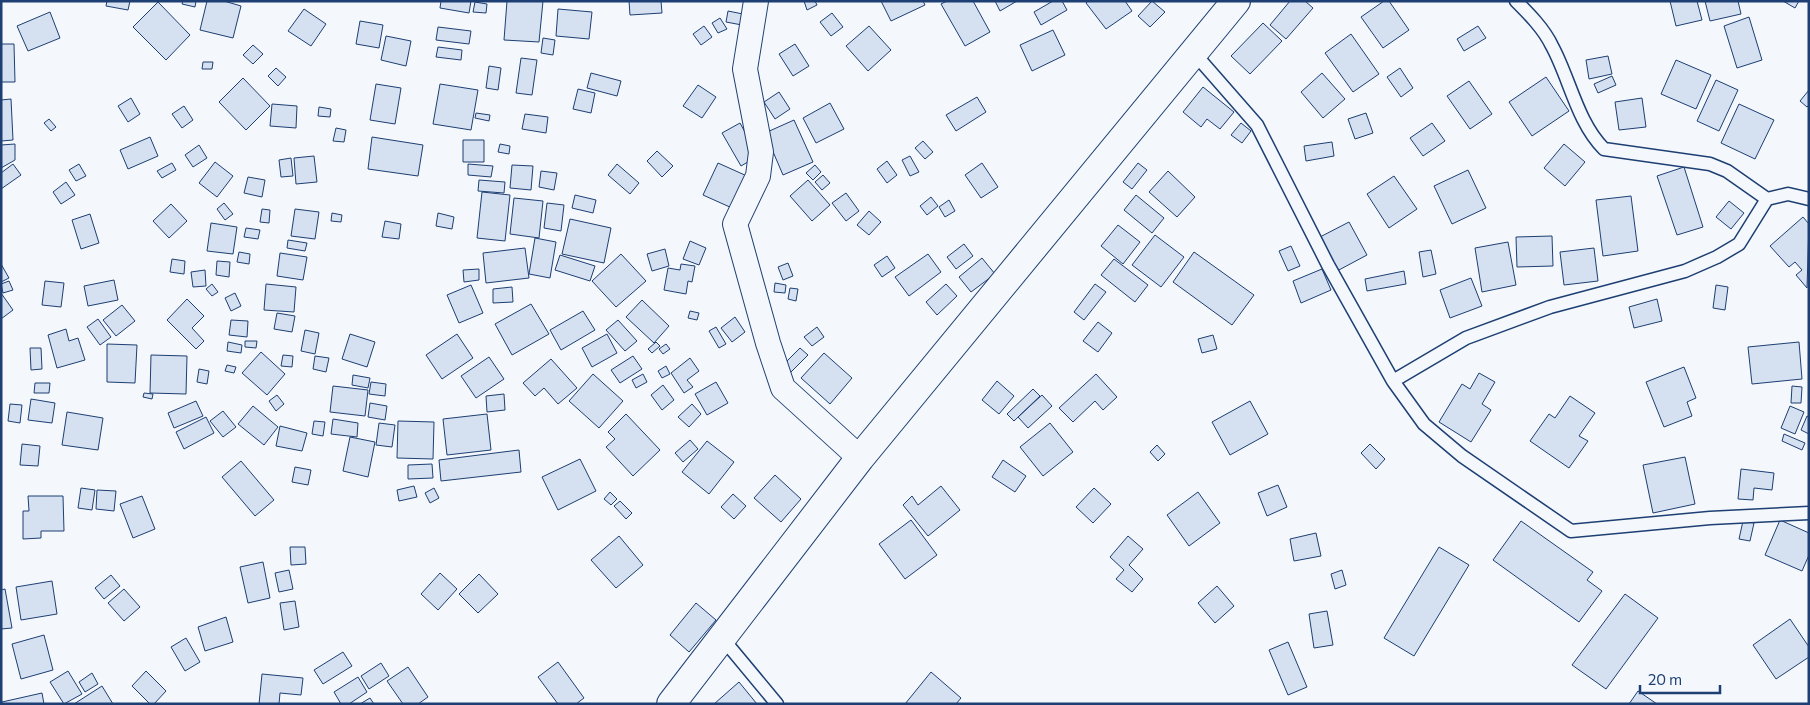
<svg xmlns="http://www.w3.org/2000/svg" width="1810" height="705" viewBox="0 0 1810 705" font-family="Commissioner,sans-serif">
	<rect width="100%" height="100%" fill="#f4f7fb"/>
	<path fill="#d5e0f0" stroke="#1d3f73" d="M 107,1 L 130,1 L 128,10 L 106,6 Z
		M 183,1 L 196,1 L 195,7 L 182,4 Z
		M 207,1 L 224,1 L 241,6 L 233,38 L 200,30 Z
		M 441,1 L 471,1 L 469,13 L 440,8 Z
		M 507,1 L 543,1 L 539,42 L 504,40 Z
		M 629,1 L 661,1 L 662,13 L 630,15 Z
		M 804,1 L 815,1 L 817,5 L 807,10 Z
		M 881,1 L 923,1 L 925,5 L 891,21 Z
		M 947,1 L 973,1 L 990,32 L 965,46 L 941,4 Z
		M 995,1 L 1017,1 L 1000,11 Z
		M 1053,1 L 1062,1 L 1067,10 L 1041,25 L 1034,12 Z
		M 1088,1 L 1125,1 L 1132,11 L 1106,29 L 1086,3 Z
		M 1152,1 L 1165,12 L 1150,27 L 1138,16 Z
		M 1290,1 L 1305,1 L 1313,8 L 1286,39 L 1270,25 Z
		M 1384,1 L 1389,1 L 1409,30 L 1383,48 L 1361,17 Z
		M 1670,1 L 1697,1 L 1702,20 L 1676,26 Z
		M 1705,1 L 1738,1 L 1741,14 L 1710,21 Z
		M 1783,1 L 1799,1 L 1795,8 Z
		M 158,2 L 190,35 L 166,60 L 133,27 Z
		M 475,2 L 487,4 L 486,13 L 473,12 Z
		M 304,9 L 326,24 L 311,46 L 288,31 Z
		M 558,9 L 592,12 L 589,39 L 556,36 Z
		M 728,11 L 743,14 L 742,25 L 726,22 Z
		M 50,12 L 60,38 L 28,51 L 17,26 Z
		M 832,13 L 843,27 L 831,36 L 820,22 Z
		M 1749,17 L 1762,60 L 1737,68 L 1724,26 Z
		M 720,18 L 727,29 L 718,33 L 712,23 Z
		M 360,21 L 383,25 L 379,48 L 356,44 Z
		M 1263,23 L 1282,41 L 1250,74 L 1231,56 Z
		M 704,26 L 712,37 L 701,45 L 693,34 Z
		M 869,26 L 891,50 L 868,71 L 846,46 Z
		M 1478,26 L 1486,38 L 1464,51 L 1457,39 Z
		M 438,27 L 471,31 L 469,44 L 436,40 Z
		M 1053,30 L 1065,55 L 1032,71 L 1020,45 Z
		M 1351,34 L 1379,74 L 1353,92 L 1325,53 Z
		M 386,36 L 411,41 L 406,66 L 381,60 Z
		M 543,38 L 555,40 L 553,55 L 541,53 Z
		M 1,44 L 14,44 L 15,82 L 1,82 Z
		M 795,44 L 809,66 L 793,76 L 779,54 Z
		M 253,45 L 263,54 L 253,64 L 243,55 Z
		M 438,47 L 462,50 L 461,60 L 436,57 Z
		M 1608,56 L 1612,74 L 1589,79 L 1586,60 Z
		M 521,58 L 537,60 L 532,95 L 516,93 Z
		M 1676,60 L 1711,75 L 1696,109 L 1661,94 Z
		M 203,62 L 213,62 L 212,69 L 202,69 Z
		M 489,66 L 501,68 L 498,90 L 486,88 Z
		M 276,68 L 286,77 L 278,86 L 268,76 Z
		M 1400,68 L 1413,88 L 1401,97 L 1387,77 Z
		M 591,73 L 621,81 L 617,96 L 587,88 Z
		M 1322,73 L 1345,99 L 1323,118 L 1301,92 Z
		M 1612,76 L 1616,85 L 1598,93 L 1594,84 Z
		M 1546,77 L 1569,111 L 1532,136 L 1509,102 Z
		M 243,78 L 270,106 L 246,130 L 219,102 Z
		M 1716,80 L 1738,90 L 1719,131 L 1697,121 Z
		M 1469,81 L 1492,114 L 1470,129 L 1447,96 Z
		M 376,84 L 401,88 L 395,124 L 370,120 Z
		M 440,84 L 478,90 L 471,130 L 433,124 Z
		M 698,85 L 716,97 L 702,118 L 683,106 Z
		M 1203,87 L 1234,112 L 1220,129 L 1207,119 L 1201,127 L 1183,112 Z
		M 578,89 L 595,93 L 591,113 L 573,109 Z
		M 1809,90 L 1809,105 L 1807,107 L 1800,101 Z
		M 779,92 L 790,109 L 775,119 L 764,102 Z
		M 977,97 L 986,112 L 956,131 L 946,115 Z
		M 131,98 L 140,114 L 128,122 L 118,106 Z
		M 1642,98 L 1646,127 L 1619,130 L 1615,102 Z
		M 11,99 L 13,140 L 1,141 L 1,100 Z
		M 830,103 L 844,129 L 816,143 L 803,118 Z
		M 272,104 L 297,106 L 296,128 L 270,126 Z
		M 1739,104 L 1774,120 L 1755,159 L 1721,143 Z
		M 184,106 L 193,120 L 182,128 L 172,114 Z
		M 319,107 L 331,109 L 330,117 L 318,116 Z
		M 476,113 L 490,115 L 489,121 L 475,118 Z
		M 1366,113 L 1373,133 L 1355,139 L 1348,119 Z
		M 525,114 L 548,117 L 546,133 L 522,129 Z
		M 49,119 L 56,127 L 51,131 L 44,123 Z
		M 794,120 L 813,162 L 783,175 L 765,133 Z
		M 740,123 L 758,156 L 741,166 L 722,133 Z
		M 1241,123 L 1251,131 L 1242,143 L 1231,135 Z
		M 1432,123 L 1445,141 L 1423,156 L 1410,138 Z
		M 336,128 L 346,130 L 344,142 L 333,141 Z
		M 150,137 L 158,156 L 128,169 L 120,150 Z
		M 372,137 L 423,145 L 418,176 L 368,169 Z
		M 463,140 L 484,140 L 484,162 L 463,162 Z
		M 923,141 L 933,152 L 925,159 L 915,148 Z
		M 1332,142 L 1334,156 L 1306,161 L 1304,146 Z
		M 15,144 L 15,160 L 1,168 L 1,145 Z
		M 500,144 L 510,146 L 509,154 L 498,152 Z
		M 1564,144 L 1585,162 L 1565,186 L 1544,168 Z
		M 199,145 L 207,158 L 193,167 L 185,155 Z
		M 657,151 L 673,166 L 662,177 L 647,161 Z
		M 314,156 L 317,182 L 296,184 L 294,158 Z
		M 910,156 L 919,172 L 910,176 L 902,160 Z
		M 291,158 L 293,176 L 281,177 L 279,160 Z
		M 887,161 L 897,175 L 887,183 L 877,169 Z
		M 215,162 L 233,176 L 217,197 L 199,183 Z
		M 172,163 L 176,170 L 162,178 L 157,171 Z
		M 718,163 L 747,176 L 732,208 L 703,195 Z
		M 982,163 L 998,187 L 981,198 L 965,175 Z
		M 1138,163 L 1147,170 L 1132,189 L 1123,182 Z
		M 13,164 L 21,175 L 1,189 L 1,173 Z
		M 79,164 L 86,176 L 76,181 L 69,170 Z
		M 468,164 L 493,166 L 491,177 L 468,175 Z
		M 617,164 L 639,183 L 630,194 L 608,175 Z
		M 512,165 L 533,166 L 531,190 L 510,188 Z
		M 815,165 L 821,172 L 813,180 L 806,173 Z
		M 1684,167 L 1703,227 L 1677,235 L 1657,176 Z
		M 1468,170 L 1486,208 L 1452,224 L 1434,186 Z
		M 541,171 L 557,173 L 554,190 L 539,187 Z
		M 1168,171 L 1195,197 L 1177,217 L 1149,192 Z
		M 823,175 L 830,183 L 822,190 L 815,182 Z
		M 1394,176 L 1417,209 L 1389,228 L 1367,194 Z
		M 248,177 L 265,180 L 262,197 L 244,193 Z
		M 479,180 L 505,182 L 504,193 L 478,191 Z
		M 808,180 L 830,205 L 812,221 L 790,196 Z
		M 66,182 L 75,195 L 61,204 L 53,192 Z
		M 482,192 L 510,195 L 505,241 L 477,238 Z
		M 846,193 L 859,211 L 846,221 L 832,203 Z
		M 575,195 L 596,200 L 593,213 L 572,208 Z
		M 1136,195 L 1164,218 L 1152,233 L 1124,210 Z
		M 1631,196 L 1638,251 L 1603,256 L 1596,200 Z
		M 931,197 L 938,206 L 927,215 L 920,206 Z
		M 514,198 L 543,201 L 539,238 L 510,234 Z
		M 949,200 L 955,211 L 945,217 L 939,207 Z
		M 1729,201 L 1744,213 L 1731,229 L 1716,217 Z
		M 224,203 L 233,214 L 225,220 L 217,209 Z
		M 547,203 L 564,205 L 561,231 L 544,228 Z
		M 171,204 L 187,221 L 169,238 L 153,221 Z
		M 262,209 L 270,210 L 269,223 L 260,222 Z
		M 295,209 L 319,212 L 315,239 L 291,236 Z
		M 869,211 L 881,222 L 869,235 L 857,225 Z
		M 332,213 L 342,215 L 341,222 L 331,221 Z
		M 438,213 L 454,217 L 452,229 L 436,226 Z
		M 90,214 L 99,243 L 81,249 L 72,220 Z
		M 1803,217 L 1809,224 L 1807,288 L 1796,275 L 1802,270 L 1795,262 L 1789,267 L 1770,246 Z
		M 570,219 L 611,228 L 604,263 L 562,254 Z
		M 385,221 L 401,224 L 399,239 L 382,237 Z
		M 1349,222 L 1367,255 L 1337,271 L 1320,237 Z
		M 211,223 L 237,227 L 233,254 L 207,251 Z
		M 1118,225 L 1140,242 L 1123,264 L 1101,246 Z
		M 246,228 L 260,230 L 258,239 L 244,237 Z
		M 1155,235 L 1184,257 L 1161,287 L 1132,265 Z
		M 1552,236 L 1553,266 L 1517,267 L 1516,237 Z
		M 535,238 L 556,242 L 550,278 L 529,274 Z
		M 288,240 L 307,243 L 305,251 L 287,248 Z
		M 690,241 L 706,248 L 699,265 L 683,259 Z
		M 1508,242 L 1516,285 L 1482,292 L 1475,248 Z
		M 964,244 L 973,256 L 956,269 L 947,257 Z
		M 1291,246 L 1300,266 L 1288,271 L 1279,251 Z
		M 525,248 L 529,278 L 486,283 L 483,253 Z
		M 1594,248 L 1598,281 L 1564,285 L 1560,252 Z
		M 665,249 L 669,266 L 652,271 L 647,254 Z
		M 1431,250 L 1436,274 L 1423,277 L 1419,252 Z
		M 239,252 L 250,254 L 249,264 L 237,262 Z
		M 1194,252 L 1254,295 L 1232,325 L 1173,282 Z
		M 280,253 L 307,257 L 303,280 L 277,276 Z
		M 621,254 L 646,281 L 616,307 L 592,281 Z
		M 928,254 L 941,272 L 909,296 L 895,277 Z
		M 560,255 L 595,266 L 590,281 L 555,270 Z
		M 887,256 L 895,268 L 882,277 L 874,265 Z
		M 982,258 L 995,274 L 971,292 L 959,277 Z
		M 172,259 L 185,261 L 184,274 L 170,272 Z
		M 1114,259 L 1148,285 L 1135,302 L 1101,275 Z
		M 217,261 L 230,262 L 229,277 L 216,275 Z
		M 788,263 L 793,276 L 783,280 L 778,267 Z
		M 1,264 L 9,278 L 1,282 Z
		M 681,264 L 695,266 L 692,282 L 688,281 L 686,294 L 664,290 L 668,268 L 680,270 Z
		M 479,269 L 479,280 L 464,282 L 463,270 Z
		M 1322,269 L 1331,290 L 1301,303 L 1293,281 Z
		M 205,270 L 206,286 L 193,287 L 191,272 Z
		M 1404,271 L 1406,284 L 1367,291 L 1365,279 Z
		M 1471,278 L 1482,306 L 1450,318 L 1440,290 Z
		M 114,280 L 118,300 L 88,306 L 84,286 Z
		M 9,281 L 13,290 L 3,293 L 1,284 Z
		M 45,281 L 64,283 L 61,307 L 42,305 Z
		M 775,283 L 786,285 L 785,293 L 774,292 Z
		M 212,284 L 218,292 L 212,296 L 206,289 Z
		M 266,284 L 296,287 L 294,312 L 264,310 Z
		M 946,284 L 957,296 L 937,315 L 926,302 Z
		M 1095,284 L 1106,292 L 1084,320 L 1074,312 Z
		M 471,285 L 483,313 L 459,323 L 447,295 Z
		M 1716,285 L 1728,287 L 1725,310 L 1713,308 Z
		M 512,287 L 513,302 L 493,303 L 493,289 Z
		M 790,288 L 798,289 L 796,301 L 788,299 Z
		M 1,293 L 13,310 L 1,319 Z
		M 235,293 L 241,306 L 231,311 L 225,298 Z
		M 187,299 L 204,316 L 192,328 L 204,341 L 196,349 L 167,320 Z
		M 1657,299 L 1662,321 L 1634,328 L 1629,307 Z
		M 642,300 L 669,326 L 654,343 L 626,317 Z
		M 531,304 L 549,334 L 512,355 L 495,324 Z
		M 122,305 L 135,321 L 116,336 L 103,320 Z
		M 583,311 L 595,330 L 561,350 L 550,330 Z
		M 690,311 L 699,313 L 697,320 L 688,318 Z
		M 277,313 L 295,316 L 292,332 L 274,329 Z
		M 735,317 L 745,332 L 732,342 L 721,328 Z
		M 98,319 L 111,337 L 100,345 L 87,327 Z
		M 231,320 L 248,321 L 247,337 L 229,335 Z
		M 618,320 L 637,341 L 625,351 L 606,330 Z
		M 1098,322 L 1112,333 L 1098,352 L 1083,341 Z
		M 716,327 L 726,344 L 719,348 L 709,331 Z
		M 817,327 L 824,337 L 812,346 L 804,337 Z
		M 66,329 L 69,341 L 78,338 L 85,360 L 57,368 L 48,335 Z
		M 305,330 L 319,333 L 315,354 L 301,351 Z
		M 350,334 L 375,342 L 367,367 L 342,359 Z
		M 457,334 L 473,358 L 442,379 L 426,355 Z
		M 607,334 L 617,353 L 592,367 L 582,348 Z
		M 1213,335 L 1217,349 L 1202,353 L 1198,339 Z
		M 245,341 L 257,341 L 256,348 L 245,347 Z
		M 228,342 L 242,345 L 241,353 L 227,351 Z
		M 656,342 L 660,346 L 652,353 L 648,349 Z
		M 1799,342 L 1802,379 L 1752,384 L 1748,347 Z
		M 107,344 L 137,345 L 135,383 L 107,382 Z
		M 666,344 L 670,349 L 663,354 L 659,349 Z
		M 30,348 L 41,348 L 42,369 L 31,370 Z
		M 800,348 L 808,355 L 789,374 L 782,366 Z
		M 261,352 L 285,374 L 267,395 L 242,373 Z
		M 824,353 L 852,378 L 830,404 L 801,378 Z
		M 151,355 L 187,356 L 186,394 L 150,393 Z
		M 283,355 L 293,356 L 292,367 L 281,366 Z
		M 315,356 L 329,358 L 326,372 L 313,369 Z
		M 633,356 L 642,369 L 620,383 L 611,370 Z
		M 489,357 L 504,379 L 476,398 L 461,376 Z
		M 690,358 L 699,371 L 687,380 L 693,387 L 684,393 L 671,373 Z
		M 551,359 L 577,388 L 558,404 L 544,388 L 535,396 L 523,383 Z
		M 227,365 L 236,367 L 234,373 L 225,371 Z
		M 666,366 L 670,374 L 662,378 L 658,371 Z
		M 1684,367 L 1696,398 L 1687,402 L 1692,416 L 1664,427 L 1646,382 Z
		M 199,369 L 209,371 L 207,384 L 197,382 Z
		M 1479,373 L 1495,382 L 1482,404 L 1491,410 L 1471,442 L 1439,422 L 1462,384 L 1470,389 Z
		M 593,374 L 623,401 L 599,428 L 569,401 Z
		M 643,374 L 647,382 L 636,388 L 632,380 Z
		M 1096,374 L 1117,397 L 1103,410 L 1095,401 L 1073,422 L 1059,408 Z
		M 353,375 L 370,378 L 368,388 L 352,385 Z
		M 997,381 L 1014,396 L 999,414 L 982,400 Z
		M 371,382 L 386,384 L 385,396 L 369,394 Z
		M 716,382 L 728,403 L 707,415 L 695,394 Z
		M 35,383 L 50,383 L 49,393 L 34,393 Z
		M 663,385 L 674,400 L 662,410 L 651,395 Z
		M 333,386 L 368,390 L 365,416 L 330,412 Z
		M 1792,386 L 1802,387 L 1801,403 L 1791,403 Z
		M 1033,389 L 1040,396 L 1014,421 L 1007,414 Z
		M 144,393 L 153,394 L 152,399 L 143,397 Z
		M 504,394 L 505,410 L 487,412 L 486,396 Z
		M 277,395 L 284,404 L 276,411 L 269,401 Z
		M 1042,395 L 1052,406 L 1028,428 L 1018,417 Z
		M 1570,396 L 1595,413 L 1579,436 L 1588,441 L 1569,468 L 1530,441 L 1549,414 L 1555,418 Z
		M 31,399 L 55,403 L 52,423 L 28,420 Z
		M 196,401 L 203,416 L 174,428 L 168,413 Z
		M 1250,401 L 1268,434 L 1230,455 L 1212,422 Z
		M 370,403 L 387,406 L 385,420 L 368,417 Z
		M 10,404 L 22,405 L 20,423 L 8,421 Z
		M 692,404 L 701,414 L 689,427 L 678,417 Z
		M 253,406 L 278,427 L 264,445 L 238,424 Z
		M 1790,406 L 1804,412 L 1795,434 L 1781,428 Z
		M 223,411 L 236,427 L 223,437 L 210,421 Z
		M 67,412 L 103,418 L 98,450 L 62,445 Z
		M 487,414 L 491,450 L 447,455 L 443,419 Z
		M 626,414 L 660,450 L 633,476 L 606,447 L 615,439 L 608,432 Z
		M 1807,416 L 1809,417 L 1809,434 L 1801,430 Z
		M 206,417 L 214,433 L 184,449 L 176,432 Z
		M 333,419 L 358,423 L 357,437 L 331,434 Z
		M 314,421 L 325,422 L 323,436 L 312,434 Z
		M 398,421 L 434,422 L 433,459 L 397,458 Z
		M 379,423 L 395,425 L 392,447 L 376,445 Z
		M 1050,423 L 1073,452 L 1043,476 L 1020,447 Z
		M 280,426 L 307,433 L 302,451 L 276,446 Z
		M 1784,434 L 1805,443 L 1802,450 L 1782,441 Z
		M 350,437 L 375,442 L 368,477 L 343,471 Z
		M 690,440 L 698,449 L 683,462 L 675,453 Z
		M 707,441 L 734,462 L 709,494 L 682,472 Z
		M 22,444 L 40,446 L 38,466 L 20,465 Z
		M 1370,444 L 1385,459 L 1376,469 L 1361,453 Z
		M 1157,445 L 1165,454 L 1158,461 L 1150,452 Z
		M 519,450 L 521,472 L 441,481 L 439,460 Z
		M 1685,457 L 1695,504 L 1653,513 L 1643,465 Z
		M 580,459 L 596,491 L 558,510 L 542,477 Z
		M 1003,460 L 1026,476 L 1015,492 L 992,477 Z
		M 241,461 L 274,500 L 255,516 L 222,477 Z
		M 432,464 L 433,478 L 408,479 L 408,465 Z
		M 295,467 L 311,470 L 308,485 L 292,482 Z
		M 1741,469 L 1774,473 L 1772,490 L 1754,488 L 1753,500 L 1738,499 Z
		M 775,475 L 801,499 L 781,522 L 754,498 Z
		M 1278,485 L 1287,507 L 1267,516 L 1258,493 Z
		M 414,486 L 417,497 L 399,501 L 397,490 Z
		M 941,486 L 960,510 L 928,536 L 903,505 L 912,496 L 918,505 Z
		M 81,488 L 95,490 L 92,510 L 78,508 Z
		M 434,488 L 439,498 L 430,503 L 425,493 Z
		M 1094,488 L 1111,504 L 1093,523 L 1076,507 Z
		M 97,490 L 116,491 L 114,511 L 96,509 Z
		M 610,492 L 617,499 L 611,505 L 604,499 Z
		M 1198,492 L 1220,523 L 1189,546 L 1167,515 Z
		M 733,494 L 746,506 L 734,519 L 721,507 Z
		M 28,496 L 63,496 L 64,531 L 41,531 L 41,538 L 23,539 L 23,511 L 29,511 Z
		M 142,496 L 155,529 L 133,538 L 120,504 Z
		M 620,501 L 632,513 L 626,519 L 614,506 Z
		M 911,520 L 937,555 L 905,579 L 879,544 Z
		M 1780,520 L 1809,533 L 1809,555 L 1802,571 L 1765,555 Z
		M 1521,521 L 1593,572 L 1587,580 L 1602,591 L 1579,622 L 1493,560 Z
		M 1743,521 L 1754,523 L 1750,541 L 1739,539 Z
		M 1316,533 L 1321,556 L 1294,561 L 1290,539 Z
		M 619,536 L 643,565 L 616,588 L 591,560 Z
		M 1128,536 L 1143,549 L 1129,565 L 1143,579 L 1132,592 L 1116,579 L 1124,570 L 1110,557 Z
		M 290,547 L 305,547 L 306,564 L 291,565 Z
		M 1439,547 L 1469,565 L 1414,656 L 1384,638 Z
		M 263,562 L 270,598 L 248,603 L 240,567 Z
		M 289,570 L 293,589 L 279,592 L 275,573 Z
		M 1342,570 L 1346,585 L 1335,589 L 1331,574 Z
		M 440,573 L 457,589 L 438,610 L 421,594 Z
		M 479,574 L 498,594 L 478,613 L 459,594 Z
		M 111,575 L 120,586 L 104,599 L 95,588 Z
		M 52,581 L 57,614 L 21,620 L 16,587 Z
		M 1217,586 L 1234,606 L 1215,623 L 1198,603 Z
		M 5,589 L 12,628 L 1,629 L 1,590 Z
		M 124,589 L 140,607 L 124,621 L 108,603 Z
		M 1625,594 L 1658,618 L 1606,689 L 1572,665 Z
		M 295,601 L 299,627 L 284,630 L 280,603 Z
		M 696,603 L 716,620 L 689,652 L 670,635 Z
		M 1327,611 L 1333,645 L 1314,648 L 1309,614 Z
		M 226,617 L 233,642 L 205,651 L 198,627 Z
		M 1790,619 L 1809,647 L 1809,657 L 1776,679 L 1753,645 Z
		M 44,635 L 53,670 L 21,679 L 12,644 Z
		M 186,638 L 200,662 L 185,671 L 171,647 Z
		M 1288,642 L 1307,687 L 1288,695 L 1269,650 Z
		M 343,652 L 352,666 L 323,684 L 314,670 Z
		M 558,662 L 584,698 L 576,704 L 558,704 L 538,677 Z
		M 381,663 L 389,676 L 369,689 L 361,676 Z
		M 408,667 L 428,697 L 418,704 L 403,704 L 387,681 Z
		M 68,671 L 82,694 L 64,704 L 50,682 Z
		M 146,671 L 166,691 L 154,704 L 150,704 L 132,686 Z
		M 931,672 L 961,698 L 956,704 L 905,704 Z
		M 92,673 L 98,684 L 85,692 L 79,682 Z
		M 262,674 L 303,678 L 301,695 L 280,693 L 279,704 L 259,704 Z
		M 358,677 L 367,692 L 349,704 L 341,704 L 334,692 Z
		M 739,682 L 757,704 L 714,704 Z
		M 102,686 L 113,704 L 74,704 Z
		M 1638,691 L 1657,704 L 1629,704 Z
		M 42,693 L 44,704 L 3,704 L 2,702 Z
		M 370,698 L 374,704 L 360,704 Z"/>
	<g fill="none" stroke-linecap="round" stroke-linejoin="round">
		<g stroke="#1d3f73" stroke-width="15">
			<path id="service" d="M 1516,1 C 1529,14 1544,29 1552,46 C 1570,79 1577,122 1604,149 L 1710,164 L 1727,171 L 1767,199
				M 1194,53 L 1257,125 L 1328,265 L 1393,381 L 1424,424 L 1462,456 L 1571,531 L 1710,518 L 1809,513
				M 1393,381 L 1466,338 L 1550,307 L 1685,271 L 1717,257 L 1739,244 L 1767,199 L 1788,194 L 1809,199
				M 723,639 L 777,704"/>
		</g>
		<g stroke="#1d3f73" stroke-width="26">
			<path id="minor" d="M 756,1 L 745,69 L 761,152 L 758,176 L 735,224 L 768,343 L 783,388 L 860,458"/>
		</g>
		<g stroke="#1d3f73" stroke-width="30">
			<path id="secondary" d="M 671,704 L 860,458 L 1236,1"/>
		</g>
		<use href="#service" stroke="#f4f7fb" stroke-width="12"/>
		<use href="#minor" stroke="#f4f7fb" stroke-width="24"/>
		<use href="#secondary" stroke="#f4f7fb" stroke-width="28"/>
	</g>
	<rect width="1810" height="705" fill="none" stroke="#1d3f73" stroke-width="5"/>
	<path d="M1640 685v8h80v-8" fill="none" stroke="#1d3f73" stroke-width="2.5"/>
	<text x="1648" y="685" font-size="15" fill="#1d3f73" stroke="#f4f7fb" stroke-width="4" paint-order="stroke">20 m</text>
</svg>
